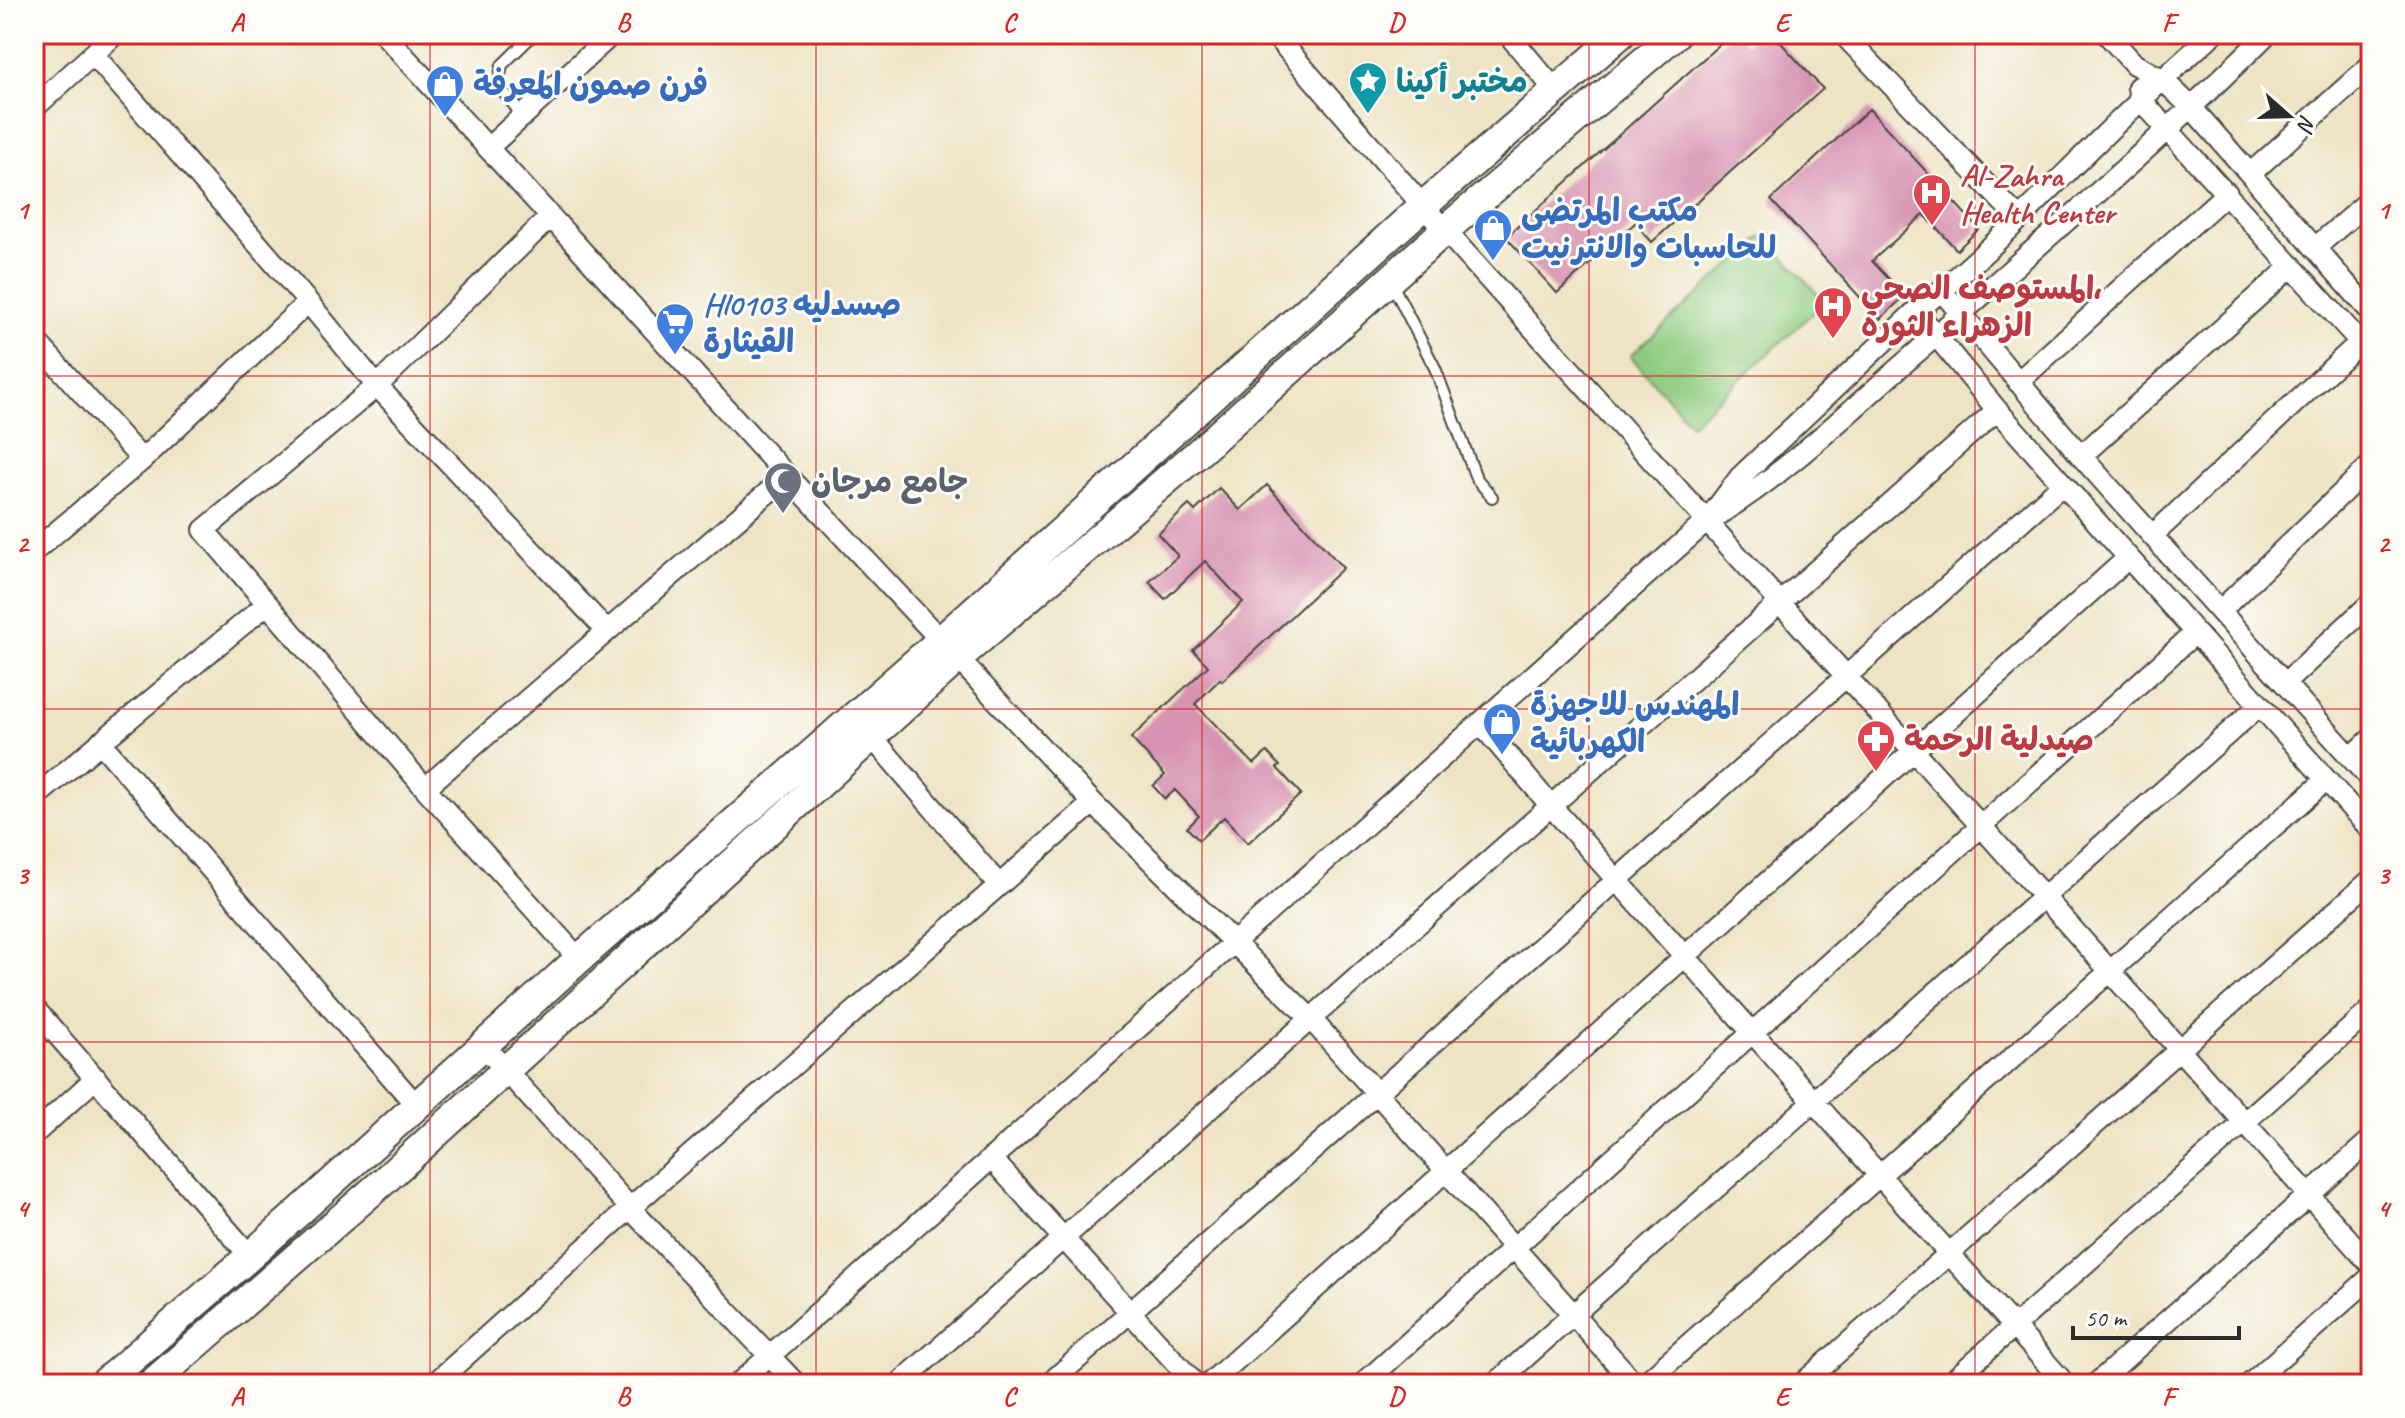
<svg xmlns="http://www.w3.org/2000/svg" width="2405" height="1418" viewBox="0 0 2405 1418" font-family="Caveat,'Playpen Sans Arabic',sans-serif">
	<rect width="100%" height="100%" fill="#fdfcf7"/>
	<filter id="ink" filterUnits="userSpaceOnUse"><feTurbulence type="fractalNoise" baseFrequency=".0125" numOctaves="2"/><feDisplacementMap in="SourceGraphic" scale="16" xChannelSelector="R" yChannelSelector="G"/><feConvolveMatrix kernelMatrix="1 2 1 2 8 2 1 2 1" color-interpolation-filters="sRGB"/></filter>
	<filter id="wash" filterUnits="userSpaceOnUse"><feTurbulence type="fractalNoise" baseFrequency=".006" numOctaves="4" result="noise"/><feDisplacementMap in="SourceGraphic" scale="32" xChannelSelector="R" yChannelSelector="G"/><feGaussianBlur stdDeviation="1.8" result="paint"/><feColorMatrix in="noise" values="0 0 0 0 0 0 0 0 0 0 0 0 0 0 0 0 0 1.4 0 .05"/><feComposite in="paint" operator="in"/></filter>
	<g filter="url(#wash)">
		<rect width="100%" height="100%" fill="#eee3c5"/>
		<path fill="#8ecb80" stroke="#5c7b56" stroke-width="2" d="M 1764,235 L 1825,302 L 1691,424 L 1630,356 Z"/>
		<g id="blocks">
			<path fill="#d793b1" d="M 1731,34 L 1738,34 L 1747,44 L 1757,34 L 1773,34 L 1823,89 L 1652,242 L 1635,223 L 1557,293 L 1506,237 Z
				M 1869,109 L 1979,229 L 1957,250 L 1924,214 L 1872,261 L 1905,296 L 1880,319 L 1771,200 Z
				M 1267,485 L 1343,568 L 1222,681 L 1220,679 L 1195,704 L 1254,764 L 1267,752 L 1280,766 L 1277,768 L 1301,794 L 1248,843 L 1224,817 L 1199,840 L 1187,828 L 1199,816 L 1175,790 L 1165,799 L 1153,786 L 1165,775 L 1131,738 L 1208,666 L 1193,650 L 1243,602 L 1205,561 L 1165,599 L 1149,582 L 1178,556 L 1158,534 L 1189,505 L 1195,511 L 1219,488 L 1240,510 Z"/>
		</g>
	</g>
	<g filter="url(#ink)">
		<use href="#blocks" fill-opacity="0" stroke="#484742" stroke-width="2"/>
		<g fill="none" stroke-linecap="round" stroke-linejoin="round">
			<g stroke="#484742" stroke-width="14">
				<path id="lane" d="M 523,116 L 498,85 L 502,65 L 534,34
					M 1391,282 L 1435,368 L 1476,478 L 1492,497"/>
			</g>
			<g stroke="#484742" stroke-width="24">
				<path id="street" d="M 384,34 L 787,476 L 1093,803 L 1311,1019 L 1635,1384
					M 1274,34 L 1423,206 L 1981,826 L 2371,1265
					M 1508,34 L 1555,90
					M 1843,34 L 2019,219
					M 2107,34 L 2134,64 L 2162,79 L 2192,108 L 2371,312
					M 93,54 L 308,302 L 377,386 L 607,631
					M 2138,87 L 2140,99 L 2371,354
					M 34,108 L 115,34
					M 488,148 L 612,34
					M 2250,174 L 2371,65
					M 549,218 L 377,386 L 204,530 L 425,788 L 579,959
					M 2315,248 L 2371,199
					M 1942,291 L 2081,456 L 2371,780
					M 1916,311 L 1997,410 L 2371,830
					M 34,339 L 142,460
					M 2018,382 L 2227,193
					M 2081,456 L 2292,266
					M 1716,516 C 1790,471 1852,408 1917,352 C 2036,248 2155,145 2267,34
					M 2153,535 L 2360,342
					M 34,551 L 142,460 L 308,302
					M 2221,610 L 2371,465
					M 2285,683 L 2371,603
					M 1481,724 L 1551,806 L 2065,1384
					M 872,737 L 999,885
					M 100,742 L 416,1105
					M 2351,758 L 2371,739
					M 425,788 L 787,476
					M 34,798 L 267,604
					M 34,1008 L 250,1256
					M 483,1045 L 630,1208 L 796,1384
					M 34,1134 L 96,1078
					M 991,1158 L 1195,1384
					M 434,1384 L 630,1208 L 1093,803
					M 738,1384 L 1706,522 L 1740,477 L 1916,311 C 1974,266 2026,213 2078,161 C 2122,117 2167,75 2213,34
					M 899,1384 L 1997,410
					M 1049,1384 L 2063,484
					M 1209,1384 L 2128,558
					M 1363,1384 L 2195,633
					M 1495,1384 L 2260,705
					M 1644,1384 L 2326,780
					M 1802,1384 L 2371,880
					M 1949,1384 L 2371,1010
					M 2096,1384 L 2371,1140
					M 2250,1384 L 2371,1277"/>
			</g>
			<g stroke="#484742" stroke-width="32">
				<path id="secondary" d="M 103,1384 L 250,1256 L 579,959 L 941,640 L 1423,206 L 1621,34
					M 151,1384 L 385,1180 L 958,658 L 1198,453 L 1445,230 L 1676,34"/>
			</g>
			<use href="#lane" stroke="#fff" stroke-width="10"/>
			<use href="#street" stroke="#fff" stroke-width="20"/>
			<use href="#secondary" stroke="#fff" stroke-width="28"/>
		</g>
	</g>
	<path fill="none" stroke="#d62828" stroke-width="2" stroke-opacity="0.55" d="M 430,34 L 430,1384M 816,34 L 816,1384M 1202,34 L 1202,1384M 1589,34 L 1589,1384M 1975,34 L 1975,1384M 34,376 L 2371,376M 34,709 L 2371,709M 34,1042 L 2371,1042"/>
	<defs>
		<g id="sight-pin" transform="scale(2)"><path d="M0 17L-7.5 6A9.5 9.5 0 1 1 7.5 6Z" fill="#0f9aa8" stroke="#fdfcf7"/><path d="M0-6L1.8-2.2L6-1.7L2.9 1.2L3.7 5.4L0 3.3L-3.7 5.4L-2.9 1.2L-6-1.7L-1.8-2.2Z" fill="#fff"/></g>
		<g id="shop-pin" transform="scale(2)"><path d="M0 17L-7.5 6A9.5 9.5 0 1 1 7.5 6Z" fill="#3f7fe0" stroke="#fdfcf7"/><path d="M-5-2.5h2.3a2.7 3.5 0 0 1 5.4 0H5L5.5 6h-11ZM-1.5-2.5h3a1.5 2.3 0 0 0-3 0Z" fill="#fff"/></g>
		<g id="hospital-pin" transform="scale(2)"><path d="M0 17L-7.5 6A9.5 9.5 0 1 1 7.5 6Z" fill="#e0444e" stroke="#fdfcf7"/><path d="M-5-5h3v3.5h4V-5h3V5h-3V1.5h-4V5h-3Z" fill="#fff"/></g>
		<g id="supermarket-pin" transform="scale(2)"><path d="M0 17L-7.5 6A9.5 9.5 0 1 1 7.5 6Z" fill="#3f7fe0" stroke="#fdfcf7"/><path d="M-6-5.5h2.5l.6 2H6L4.5 2H-2.5L-4.4-4H-6ZM-1.5 3.2a1.3 1.3 0 1 0 .1 0ZM3 3.2a1.3 1.3 0 1 0 .1 0Z" fill="#fff"/></g>
		<g id="mosque-pin" transform="scale(2)"><path d="M0 17L-7.5 6A9.5 9.5 0 1 1 7.5 6Z" fill="#6b7280" stroke="#fdfcf7"/><path d="M3.5-4.9A6 6 0 1 0 3.5 4.9A5 5 0 1 1 3.5-4.9Z" fill="#fff"/></g>
		<g id="pharmacy-pin" transform="scale(2)"><path d="M0 17L-7.5 6A9.5 9.5 0 1 1 7.5 6Z" fill="#e0444e" stroke="#fdfcf7"/><path d="M-2-6h4v4h4v4h-4v4h-4v-4h-4v-4h4Z" fill="#fff"/></g>
	</defs>
	<g fill-rule="evenodd">
		<use href="#sight-pin" x="1368" y="81"/>
		<use href="#shop-pin" x="445" y="84"/>
		<use href="#hospital-pin" x="1932" y="193"/>
		<use href="#shop-pin" x="1493" y="228"/>
		<use href="#hospital-pin" x="1833" y="306"/>
		<use href="#supermarket-pin" x="675" y="322"/>
		<use href="#mosque-pin" x="783" y="481"/>
		<use href="#shop-pin" x="1502" y="722"/>
		<use href="#pharmacy-pin" x="1876" y="739"/>
	</g>
	<g text-anchor="middle" dominant-baseline="central" stroke-width="6" stroke-linejoin="round" paint-order="stroke">
		<g font-size="32" font-weight="bold" fill="#0d838f" stroke="#fdfcf7" text-anchor="start">
			<text x="1396" y="81">مختبر أكينا</text>
		</g>
		<g font-size="32" font-weight="bold" fill="#366cbe" stroke="#fdfcf7" text-anchor="start">
			<text x="473" y="84">فرن صمون المعرفة</text>
			<text x="1521" y="210">مكتب المرتضى<tspan x="1521" dy="37">للحاسبات والانترنيت</tspan></text>
			<text x="703" y="304">Hl0103 صسدليه<tspan x="703" dy="37">القيثارة</tspan></text>
			<text x="1530" y="704">المهندس للاجهزة<tspan x="1530" dy="37">الكهربائية</tspan></text>
		</g>
		<g font-size="32" font-weight="bold" fill="#be3a42" stroke="#fdfcf7" text-anchor="start">
			<text x="1960" y="175">Al-Zahra<tspan x="1960" dy="37">Health Center</tspan></text>
			<text x="1861" y="288">المستوصف الصحي،<tspan x="1861" dy="37">الزهراء الثوره</tspan></text>
			<text x="1904" y="739">صيدلية الرحمة</text>
		</g>
		<g font-size="32" font-weight="bold" fill="#5b616d" stroke="#fdfcf7" text-anchor="start">
			<text x="811" y="481">جامع مرجان</text>
		</g>
	</g>
	<rect width="2405" height="1418" fill="none" stroke="#fdfcf7" stroke-width="88"/>
	<g transform="translate(2289 116) rotate(110)" stroke="#fdfcf7" stroke-width="6" paint-order="stroke">
	<path d="M0-6L14 30L0 20L-14 30Z" fill="#2b2b2b"/>
	<text y="-12" font-size="22" font-weight="bold" text-anchor="middle" fill="#2b2b2b">N</text>
	</g>
	<path d="M2073 1326v12h166v-12" fill="none" stroke="#2b2b2b" stroke-width="4"/>
	<text x="2085" y="1326" font-size="24" fill="#2b2b2b" stroke="#fdfcf7" stroke-width="6" paint-order="stroke">50 m</text>
	<rect x="44" y="44" width="2317" height="1330" fill="none" stroke="#d62828" stroke-width="3"/>
	<g font-size="26" text-anchor="middle" font-weight="bold" fill="#d62828">
		<text x="237" y="31">A</text>
		<text x="623" y="31">B</text>
		<text x="1009" y="31">C</text>
		<text x="1396" y="31">D</text>
		<text x="1782" y="31">E</text>
		<text x="2168" y="31">F</text>
		<text x="22" y="219">1</text>
		<text x="2383" y="219">1</text>
		<text x="22" y="552">2</text>
		<text x="2383" y="552">2</text>
		<text x="22" y="884">3</text>
		<text x="2383" y="884">3</text>
		<text x="22" y="1217">4</text>
		<text x="2383" y="1217">4</text>
		<text x="237" y="1405">A</text>
		<text x="623" y="1405">B</text>
		<text x="1009" y="1405">C</text>
		<text x="1396" y="1405">D</text>
		<text x="1782" y="1405">E</text>
		<text x="2168" y="1405">F</text>
	</g>
</svg>
